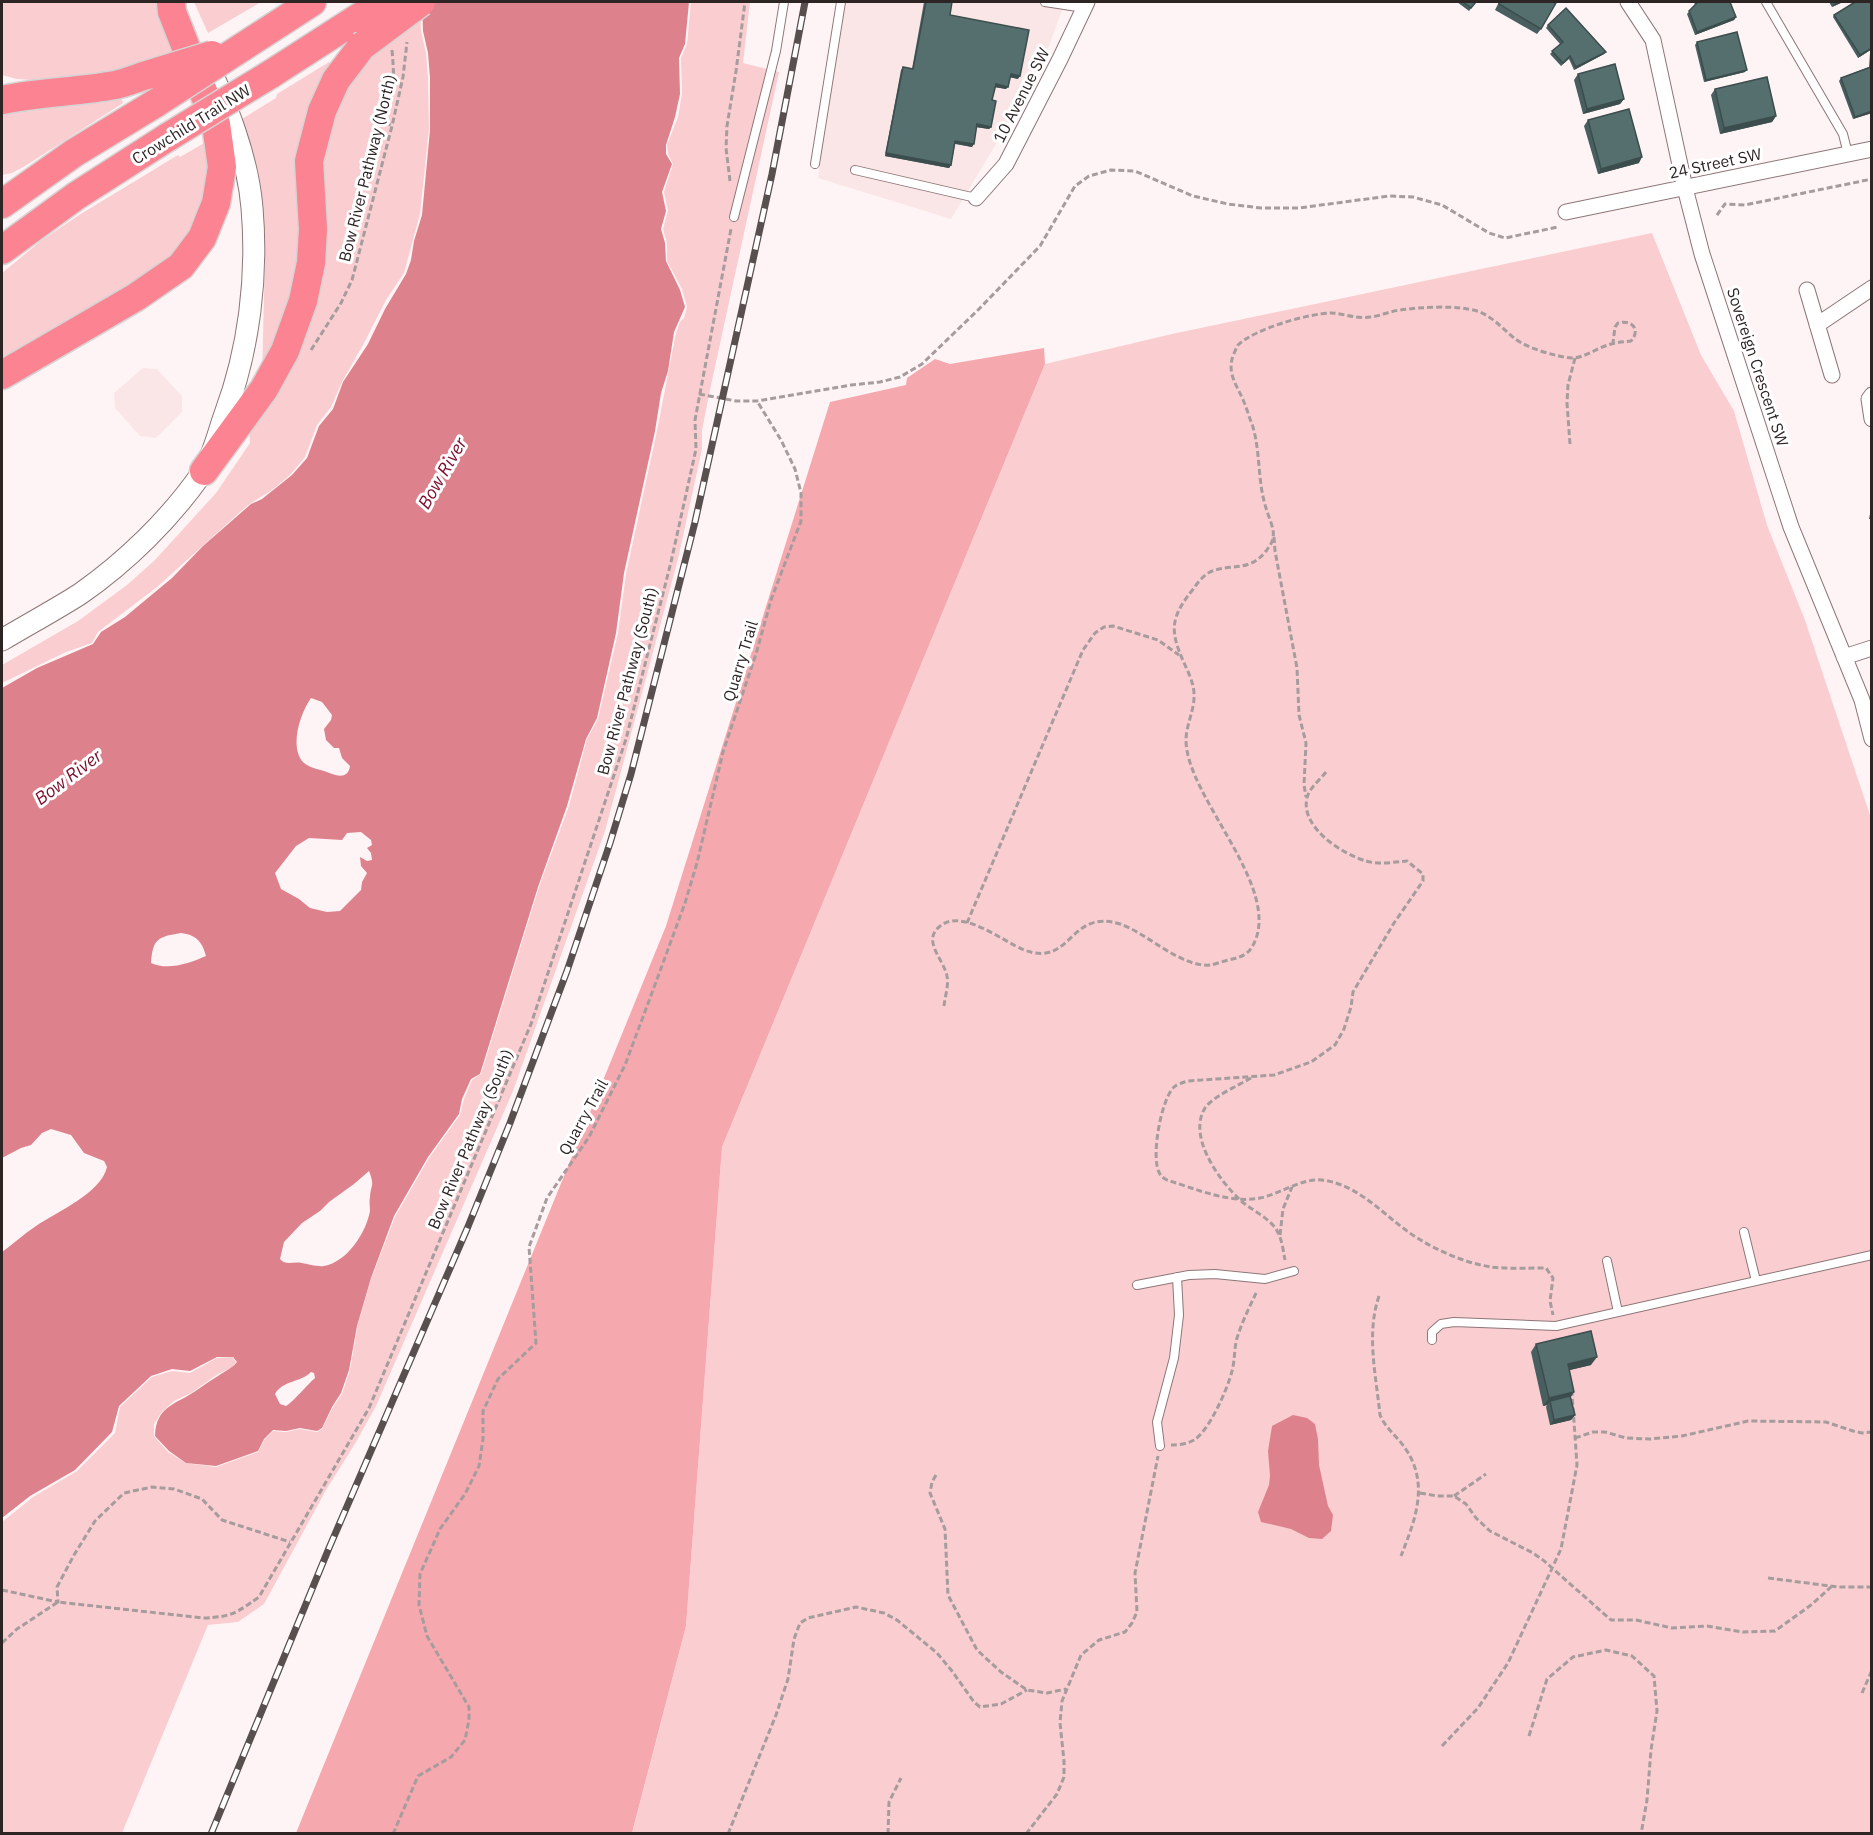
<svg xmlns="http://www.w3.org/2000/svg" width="1873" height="1835" viewBox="0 0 1873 1835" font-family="'IBM Plex Sans',sans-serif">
	<rect width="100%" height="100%" fill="#fff4f5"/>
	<path fill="#fbe6e7" d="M 842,2 L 1065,2 L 1040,71 L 951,219 L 818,178 Z
		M 143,368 L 157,369 L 182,396 L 182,412 L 156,438 L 140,436 L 115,408 L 114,393 Z"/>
	<path fill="#faced1" d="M 2,2 L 159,2 L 180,49 L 119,74 L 45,81 L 17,79 L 2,75 Z
		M 194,2 L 261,2 L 208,33 Z
		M 378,2 L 420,2 L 421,31 L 426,53 L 428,78 L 429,129 L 420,214 L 404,273 L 386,300 L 364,343 L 342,382 L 331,407 L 317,425 L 305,457 L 290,475 L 272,490 L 251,503 L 239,513 L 157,587 L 98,632 L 92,643 L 66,652 L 2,683 L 2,665 L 78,621 L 127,585 L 155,560 L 216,493 L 250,443 L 249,428 L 287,365 L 322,149 Z
		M 691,2 L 750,2 L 743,63 L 779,72 L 710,390 L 702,430 L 702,449 L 678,559 L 605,831 L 513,1091 L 376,1406 L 356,1442 L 326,1490 L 264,1604 L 238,1622 L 208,1625 L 122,1833 L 2,1834 L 2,1522 L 33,1497 L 77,1471 L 115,1433 L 120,1407 L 152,1377 L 172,1371 L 190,1373 L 217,1358 L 232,1357 L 236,1362 L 231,1368 L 218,1374 L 191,1393 L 174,1401 L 161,1413 L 154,1424 L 154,1436 L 168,1452 L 186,1463 L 216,1467 L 258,1452 L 265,1439 L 273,1431 L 286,1432 L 300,1429 L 317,1432 L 322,1429 L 333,1407 L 342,1394 L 350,1370 L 358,1324 L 371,1279 L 395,1217 L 429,1158 L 460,1115 L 464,1099 L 472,1080 L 481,1074 L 539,887 L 569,806 L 587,739 L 598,719 L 618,633 L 626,574 L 657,431 L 676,333 L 680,322 L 684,318 L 687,307 L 682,289 L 667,261 L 667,243 L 663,229 L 668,211 L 664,192 L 673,164 L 668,154 L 667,145 L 678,117 L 682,94 L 681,58 L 687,44 Z
		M 329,62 L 335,68 L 301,238 L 295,282 L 262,378 L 265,253 L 263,230 L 242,119 L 276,98 L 277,94 Z
		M 120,95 L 123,103 L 25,166 L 12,173 L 2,175 L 2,113 Z
		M 211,139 L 214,169 L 188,247 L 2,368 L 2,273 L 42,240 L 79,215 L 178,155 L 180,157 Z
		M 1652,233 L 1701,355 L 1734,411 L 1767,525 L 1805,620 L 1871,818 L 1871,1833 L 632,1834 L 686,1626 L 722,1147 L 1045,364 L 1172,334 Z"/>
	<path fill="#f5a9af" d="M 1044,348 L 1045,364 L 722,1147 L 686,1626 L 632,1833 L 296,1833 L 666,926 L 830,402 L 906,385 L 907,378 L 935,359 L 950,364 Z"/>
	<path fill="#dd828c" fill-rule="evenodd" d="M 422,2 L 689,2 L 685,44 L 679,58 L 680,94 L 675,117 L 666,145 L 666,154 L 672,164 L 662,192 L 666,211 L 661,229 L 665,243 L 666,261 L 680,290 L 685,307 L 674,332 L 668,371 L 661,393 L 655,431 L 624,573 L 616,633 L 597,718 L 586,739 L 567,806 L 538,887 L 480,1074 L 471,1079 L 462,1099 L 459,1114 L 428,1157 L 394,1216 L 371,1278 L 357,1326 L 349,1370 L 341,1393 L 332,1407 L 322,1428 L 317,1431 L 300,1428 L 286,1431 L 273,1430 L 264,1439 L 258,1451 L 216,1466 L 186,1463 L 169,1451 L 155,1436 C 156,1407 174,1405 194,1392 C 202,1387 209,1381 218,1376 C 225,1371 231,1369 237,1362 L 233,1357 L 217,1357 L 190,1371 L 172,1369 L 151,1376 L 119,1406 L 112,1432 L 75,1470 L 30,1496 L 2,1518 L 2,1252 C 13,1244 24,1234 36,1226 C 57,1212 101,1193 107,1167 L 104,1161 L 84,1153 L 71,1135 L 51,1129 L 42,1133 L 31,1145 L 21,1148 L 2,1158 L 2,688 L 37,668 L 93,644 L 101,632 L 125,617 L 172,578 L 203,546 L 251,504 L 262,499 L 292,475 L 307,458 L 319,426 L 333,409 L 343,382 L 368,344 L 385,309 L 406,274 L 411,260 L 414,241 L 422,215 L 430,130 L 430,78 L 428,53 L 423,31 ZM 311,698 L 322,702 L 332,715 L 331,720 L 324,729 L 326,740 L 334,748 L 339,748 L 342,758 L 350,766 C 348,781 334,775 324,771 C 317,769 307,767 302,761 C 290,745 300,714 311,698 ZM 361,832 L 371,840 L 372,845 L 367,848 L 371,853 L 372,860 L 367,861 L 360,857 L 361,866 L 367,873 L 362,882 L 361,890 L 340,911 L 327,912 L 310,908 L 299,899 L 281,889 L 275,873 L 296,846 L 309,838 L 342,840 L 347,833 ZM 181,933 C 196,935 202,941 206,956 C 190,963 168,971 151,963 C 153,938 158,937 181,933 ZM 369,1171 C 375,1187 371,1183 370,1197 C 369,1202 370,1207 370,1211 C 366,1233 347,1262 324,1266 C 318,1267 308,1264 302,1263 C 293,1261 286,1266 280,1259 L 284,1242 L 302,1223 L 320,1211 L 329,1202 L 354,1184 ZM 311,1372 L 314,1373 L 315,1378 C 308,1384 292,1403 286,1406 L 280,1404 L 275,1394 C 283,1380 300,1383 311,1372 Z
		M 1293,1415 L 1307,1418 L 1315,1424 L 1318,1439 L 1319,1465 L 1328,1506 L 1333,1515 L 1331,1531 L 1322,1539 L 1309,1538 L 1291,1529 L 1261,1522 L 1258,1512 L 1269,1485 L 1270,1476 L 1268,1451 L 1272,1426 Z"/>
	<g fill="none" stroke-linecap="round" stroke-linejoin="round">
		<g stroke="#8d7677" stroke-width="10">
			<path id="service" d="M 1045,2 L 1084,8
				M 1766,2 L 1843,134 L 1848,154
				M 815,164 L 841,2
				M 855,170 L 976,198
				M 734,217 L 776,51 L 784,2
				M 1744,1232 L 1756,1281
				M 1607,1261 L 1618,1312
				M 1137,1285 L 1189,1275 L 1215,1274 L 1265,1279 L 1294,1271
				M 1432,1340 L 1432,1332 L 1441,1324 L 1454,1322 L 1556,1326 L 1872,1255
				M 1160,1446 L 1157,1422 L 1174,1358 L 1179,1315 L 1177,1277"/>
		</g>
		<g stroke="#8d7677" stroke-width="17">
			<path id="minor" d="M 1628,2 L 1653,40 L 1685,188 L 1702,254 L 1791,527 L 1862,700 L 1872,739
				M 976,198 L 1006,164 L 1060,59 L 1087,2
				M 1566,212 L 1872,149
				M 1807,290 L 1832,375
				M 1817,325 L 1872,288
				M 1872,395 L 1869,399 L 1872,419
				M 1844,657 L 1872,648"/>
		</g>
		<g stroke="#8d7677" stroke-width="23">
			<path id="secondary" d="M 2,640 C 27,625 55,610 80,594 C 126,562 170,519 202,473 C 212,460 219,430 225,414 C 249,349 258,277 252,208 C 248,157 226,104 205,57"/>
		</g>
		<g stroke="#d5d3d3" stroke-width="31">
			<path id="motorway" d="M 241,48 L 312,2
				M 271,74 L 358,18
				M 2,100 C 39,92 77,92 115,85 C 126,83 136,78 147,75
				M 2,204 L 74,153 L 156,103
				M 2,250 L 76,196 L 168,137
				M 2,375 L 136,297 L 181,266 L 202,238 L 216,203 L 222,167 L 216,124 L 172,12 L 171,2
				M 204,471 L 264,389 L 285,351 L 303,301 L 311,263 L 313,229 L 309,161 L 322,111 L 336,80 L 362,46"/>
		</g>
		<path stroke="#a69c9d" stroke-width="3" stroke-dasharray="6 3" stroke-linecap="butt" d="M 392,50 C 393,62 394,73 393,85 C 391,97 384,112 387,123 L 392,126
			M 730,181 L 726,148 L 727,126 L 736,71 L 745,2
			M 1717,215 L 1725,204 L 1745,205 L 1872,179
			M 311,350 L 341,303 L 352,280 L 392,126 L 403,77 L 407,42
			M 699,394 L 736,401 L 757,401 L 851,385 L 880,382 L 900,377 L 922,364 L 979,309 L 1040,246 L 1075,186 L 1089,176 L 1111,170 L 1135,171 L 1193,196 L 1228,204 L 1261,208 L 1299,208 L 1389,196 L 1413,197 L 1442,205 L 1489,233 L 1505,238 L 1558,227
			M 1570,444 L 1567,403 L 1568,385 L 1575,358
			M 1274,537 L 1275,551 L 1297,668 L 1299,715 L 1306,743 L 1304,785 L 1306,797
			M 1326,772 C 1320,780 1309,788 1307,798 C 1300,827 1342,854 1366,861 C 1379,865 1394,862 1407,861 L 1423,874 L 1423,881 L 1394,923 L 1353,992 L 1351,1007 L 1344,1029 L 1335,1045 L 1311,1062 L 1274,1075 L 1187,1081 C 1182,1083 1177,1084 1174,1087 C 1161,1099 1150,1160 1160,1174 C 1161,1177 1164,1178 1167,1180 C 1196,1189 1230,1204 1260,1198 C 1280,1194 1302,1178 1322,1180 C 1362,1185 1387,1220 1419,1239 C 1440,1252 1466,1263 1491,1267 C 1509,1269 1529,1268 1546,1268 L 1553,1278 L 1550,1301 L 1553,1315
			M 967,923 L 1083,650 L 1095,633 L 1104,627 L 1113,626 L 1158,640 L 1179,655
			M 944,1006 C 945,996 949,985 947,976 C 944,960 922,941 939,927 C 961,907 1002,941 1024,950 C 1073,968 1068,908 1120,924 C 1147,933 1181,968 1211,965 C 1212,965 1224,961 1225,961 C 1236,958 1246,957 1252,947 C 1286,890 1186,798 1186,740 C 1186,725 1195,709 1194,694 C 1194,684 1189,674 1185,665 C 1169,630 1170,618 1194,588 C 1198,582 1204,575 1210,572 C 1231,563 1249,573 1266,551 C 1269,547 1273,542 1273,537 C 1275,529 1268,516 1266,508 C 1257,480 1261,452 1252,424 C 1249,417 1247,409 1244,402 C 1238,387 1228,376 1232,359 C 1233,356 1236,348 1238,345 C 1254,329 1310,313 1332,313 C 1345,314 1357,319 1370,317 C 1381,316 1390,311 1400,310 C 1422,307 1456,305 1477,311 C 1492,316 1502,328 1514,338 C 1526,348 1557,357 1572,358 C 1584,358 1597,348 1608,345 C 1616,342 1623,342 1631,341 C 1641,330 1632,319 1618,323 L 1615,327 L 1613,343
			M 1251,1078 C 1239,1085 1212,1097 1205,1108 C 1187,1137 1220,1181 1240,1200 C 1251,1210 1268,1217 1276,1229 C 1282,1238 1283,1250 1285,1260
			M 1280,1235 L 1283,1209 L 1292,1187
			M 1379,1296 C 1366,1334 1376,1375 1380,1415 C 1386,1429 1397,1436 1405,1448 C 1430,1484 1415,1520 1401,1556
			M 1575,1438 L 1593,1432 L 1605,1432 L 1626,1438 L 1650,1439 L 1682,1436 L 1748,1421 L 1826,1422 L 1853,1431 L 1862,1433 L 1872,1432
			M 1171,1445 C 1178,1445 1187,1444 1194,1440 C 1209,1431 1228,1388 1232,1371 C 1235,1360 1234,1349 1237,1338 C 1242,1322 1250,1306 1257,1291
			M 936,1475 L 932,1482 L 930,1493 L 945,1529 L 948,1595 L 977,1650 L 1001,1672 L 1027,1690 L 1047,1693 L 1066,1689
			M 1420,1493 L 1437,1496 L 1454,1496 L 1466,1504 L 1476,1518 L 1490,1531 L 1533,1553 L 1543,1560 L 1611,1620 L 1636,1620 L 1672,1628 L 1707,1626 L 1743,1632 L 1775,1631 L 1811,1605 L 1832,1586
			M 1454,1496 L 1486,1474
			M 1768,1578 L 1838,1587 L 1872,1587
			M 2,1590 L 58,1602 L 57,1587 L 74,1555 L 95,1521 L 124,1493 L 152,1487 L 174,1489 L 202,1499 L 222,1520 L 290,1542
			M 2,1643 L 17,1629 L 58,1602 L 203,1618 C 232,1617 236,1613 259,1597 L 369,1408 L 531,1024 L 626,739 L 671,562 L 696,449 L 695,420 L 731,229
			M 1862,1693 L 1872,1670
			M 1529,1736 L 1547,1679 L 1573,1657 L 1606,1650 L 1632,1656 L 1654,1676 L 1657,1711 L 1651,1750 L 1647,1800 L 1641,1834
			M 1442,1746 L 1478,1708 L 1508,1663 L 1561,1549 L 1577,1465 L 1572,1393
			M 393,1834 L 418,1776 L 451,1757 L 465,1740 L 469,1720 L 469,1707 L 427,1636 L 419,1605 L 420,1574 L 440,1529 L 465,1494 L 479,1466 L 483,1439 L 483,1411 L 498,1379 L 536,1343 L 529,1247 L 547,1198 L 589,1137 L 625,1065 L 656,982 L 685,903 L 697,863 L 723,752 L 756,654 L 771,600 L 801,521 L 801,493 L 795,469 L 781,440 L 757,401
			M 728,1834 L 776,1715 L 788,1679 L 794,1639 L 800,1623 L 808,1618 L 856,1607 L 884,1613 L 897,1620 L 937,1653 L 952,1671 L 974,1702 L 980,1707 L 1001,1704 L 1027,1690
			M 888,1834 L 889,1802 L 901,1778
			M 1026,1834 L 1057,1794 L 1064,1777 L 1064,1761 L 1060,1723 L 1062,1701 L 1081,1655 L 1099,1640 L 1125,1632 L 1132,1623 L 1137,1612 L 1135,1573 L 1158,1456"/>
		<use href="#service" stroke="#fff" stroke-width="8"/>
		<use href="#minor" stroke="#fff" stroke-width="15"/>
		<use href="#secondary" stroke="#fff" stroke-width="21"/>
		<use href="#motorway" stroke="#fc8391" stroke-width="28"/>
		<g stroke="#584f4f" stroke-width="7">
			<path id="rail" d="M 211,1834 L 329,1548 L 467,1229 L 510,1123 L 567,971 L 610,843 L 631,774 L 695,522 L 772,174 L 805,2"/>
		</g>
		<use href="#rail" stroke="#fff" stroke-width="4.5" stroke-dasharray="14" stroke-linecap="butt"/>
		<g stroke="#d5d3d3" stroke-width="31" stroke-linecap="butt">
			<path id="motorway-bridge" d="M 358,18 L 383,2
				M 362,46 L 421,2
				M 147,75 L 212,55
				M 156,103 L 241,48
				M 168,137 L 271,74"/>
		</g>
		<use href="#motorway-bridge" stroke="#fc8391" stroke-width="28"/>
	</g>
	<path fill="#495f5f" d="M 924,2 L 952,2 L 950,15 L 1018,79 L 1010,77 L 1006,89 L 995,87 L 992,100 L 991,127 L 989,129 L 977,127 L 972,147 L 955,144 L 951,165 L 949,168 L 885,156 L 901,70 L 903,67 L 912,69 Z
		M 1457,2 L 1476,2 L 1469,11 Z
		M 1499,2 L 1553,2 L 1541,29 L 1537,34 L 1495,10 Z
		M 1694,2 L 1730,2 L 1736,17 L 1734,20 L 1695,35 L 1687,14 L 1695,5 Z
		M 1829,2 L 1843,2 L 1832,7 Z
		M 1872,2 L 1872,49 L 1858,58 L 1833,17 L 1834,15 Z
		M 1548,25 L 1604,54 L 1574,70 L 1569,59 L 1561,66 L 1550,54 L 1560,44 L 1546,28 Z
		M 1697,42 L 1745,72 L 1704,82 L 1695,45 Z
		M 1872,51 L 1872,113 L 1853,119 L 1839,81 L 1841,78 L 1869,67 L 1870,53 Z
		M 1578,74 L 1624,99 L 1620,104 L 1583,114 L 1574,80 Z
		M 1715,89 L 1776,116 L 1772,122 L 1720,134 L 1711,95 Z
		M 1588,120 L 1639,163 L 1598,174 L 1584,126 Z
		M 1872,504 L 1872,519 L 1869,519 Z
		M 1536,1344 L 1591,1365 L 1569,1370 L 1571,1398 L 1575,1415 L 1571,1420 L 1550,1425 L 1546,1407 L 1547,1405 L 1543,1406 L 1531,1352 Z"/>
	<path fill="#3c4d4d" d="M 1836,2 L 1843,2 L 1832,7 Z
		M 1736,17 L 1734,20 L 1695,35 L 1697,32 Z
		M 1872,48 L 1872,49 L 1858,58 L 1860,55 Z
		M 1606,52 L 1604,54 L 1574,70 L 1576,67 Z
		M 1747,70 L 1745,72 L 1704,82 L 1706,80 Z
		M 1011,74 L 1020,76 L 1018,79 L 1009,77 Z
		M 996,84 L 1008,87 L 1006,89 L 994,87 Z
		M 1624,99 L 1620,104 L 1583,114 L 1587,109 Z
		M 1872,111 L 1872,113 L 1853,119 L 1855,117 Z
		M 1776,116 L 1772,122 L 1720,134 L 1724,128 Z
		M 977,124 L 991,127 L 989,129 L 975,127 Z
		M 955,141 L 974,144 L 972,147 L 953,143 Z
		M 886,153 L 951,165 L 949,168 L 885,156 Z
		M 1642,157 L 1639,163 L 1598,174 L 1601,169 Z
		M 1597,1357 L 1591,1365 L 1562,1372 L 1568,1364 Z
		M 1574,1392 L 1569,1400 L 1550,1401 L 1547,1405 L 1543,1406 L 1549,1398 Z
		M 1575,1415 L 1571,1420 L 1550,1425 L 1554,1420 Z"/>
	<path fill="#556e6e" stroke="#3c4d4d" stroke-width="1.5" d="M 926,2 L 952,2 L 950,15 L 1029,30 L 1020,76 L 1011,74 L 1008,87 L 996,84 L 992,100 L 996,101 L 991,127 L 977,124 L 974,144 L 955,141 L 951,165 L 886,153 L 903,67 L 913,69 Z
		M 1463,2 L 1476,2 L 1471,8 Z
		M 1500,2 L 1553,2 L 1556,3 L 1541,29 L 1499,4 Z
		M 1697,2 L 1730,2 L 1736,17 L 1697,32 L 1689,11 L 1697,3 Z
		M 1855,2 L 1872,2 L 1872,48 L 1860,55 L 1834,15 Z
		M 1566,8 L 1606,52 L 1576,67 L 1570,56 L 1563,63 L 1552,51 L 1563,42 L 1548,25 Z
		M 1737,32 L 1747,70 L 1706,80 L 1697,42 Z
		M 1872,56 L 1872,111 L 1855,117 L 1841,78 L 1871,67 Z
		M 1615,64 L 1624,99 L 1587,109 L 1578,74 Z
		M 1767,77 L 1776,116 L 1724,128 L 1715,89 Z
		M 1629,109 L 1642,157 L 1601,169 L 1588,120 Z
		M 1591,1331 L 1597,1357 L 1568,1364 L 1574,1392 L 1549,1398 L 1536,1344 Z
		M 1570,1396 L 1575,1415 L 1554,1420 L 1550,1401 Z"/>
	<g text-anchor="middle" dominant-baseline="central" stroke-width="6" stroke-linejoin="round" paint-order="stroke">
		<g font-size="16" fill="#2d2424" stroke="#fff">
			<text transform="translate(1021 95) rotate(-63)">10 Avenue SW</text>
			<text transform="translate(191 124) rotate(-32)">Crowchild Trail NW</text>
			<text transform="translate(1715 163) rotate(-12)">24 Street SW</text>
			<text transform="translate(367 168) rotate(-76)">Bow River Pathway (North)</text>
			<text transform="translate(1758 367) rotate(72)">Sovereign Crescent SW</text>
			<text transform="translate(740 661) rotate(-73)">Quarry Trail</text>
			<text transform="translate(627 681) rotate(-75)">Bow River Pathway (South)</text>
			<text transform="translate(583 1117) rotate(-61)">Quarry Trail</text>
			<text transform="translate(470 1139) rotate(-67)">Bow River Pathway (South)</text>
		</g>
		<g font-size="18" font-style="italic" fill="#7d0d2b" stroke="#fff">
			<text transform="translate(442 473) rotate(-60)">Bow River</text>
			<text transform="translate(68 777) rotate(-37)">Bow River</text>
		</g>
	</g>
	<rect width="1873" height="1835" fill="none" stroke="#2d2424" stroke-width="6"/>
</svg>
